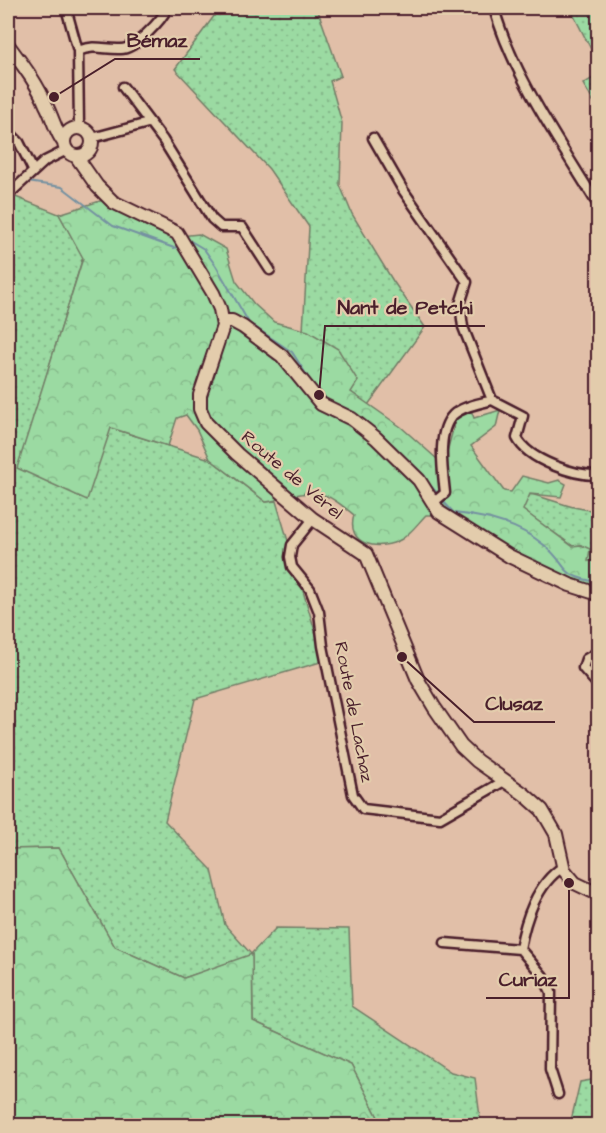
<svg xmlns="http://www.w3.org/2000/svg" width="606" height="1133" viewBox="0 0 606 1133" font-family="'Architects Daughter',sans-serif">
	<defs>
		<pattern id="grass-dots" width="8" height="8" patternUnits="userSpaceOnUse" patternTransform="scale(1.5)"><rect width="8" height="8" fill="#9bdaa2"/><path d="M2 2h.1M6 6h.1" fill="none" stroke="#87bb8c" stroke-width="1.8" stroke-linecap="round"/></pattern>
		<pattern id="forest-crowns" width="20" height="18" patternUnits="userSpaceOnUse" patternTransform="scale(1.5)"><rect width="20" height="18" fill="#9bdaa2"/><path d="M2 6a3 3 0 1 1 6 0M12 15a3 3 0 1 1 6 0" fill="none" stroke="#87bb8c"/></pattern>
	</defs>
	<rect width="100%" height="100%" fill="#e1bfa8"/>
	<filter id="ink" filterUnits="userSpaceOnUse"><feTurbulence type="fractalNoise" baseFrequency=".0167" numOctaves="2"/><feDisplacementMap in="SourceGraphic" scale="12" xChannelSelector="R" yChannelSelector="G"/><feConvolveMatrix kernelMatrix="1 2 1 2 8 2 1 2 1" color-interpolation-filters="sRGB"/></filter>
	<g filter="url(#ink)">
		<path fill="url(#grass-dots)" stroke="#727c66" stroke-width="1.5" d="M 220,8 L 317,8 L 341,76 L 330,81 L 342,123 L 340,185 L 352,214 L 393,281 L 425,327 L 368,405 L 351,392 L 303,331 L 309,227 L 269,169 L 175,69 Z
			M 570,8 L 598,8 L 598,63 Z
			M 598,75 L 598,109 L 583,84 Z
			M 8,194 L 59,214 L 83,257 L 18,468 L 111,428 L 210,459 L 266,502 L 276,501 L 324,661 L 195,699 L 165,821 L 212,870 L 225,925 L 251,954 L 276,928 L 349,929 L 352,1006 L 451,1072 L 475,1078 L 481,1125 L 382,1125 L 351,1065 L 253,1021 L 252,955 L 184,978 L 115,947 L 59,848 L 8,849 Z
			M 530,494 C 552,499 576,511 598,510 L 598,561 L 587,561 L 581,545 L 573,546 L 522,510 Z
			M 598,1079 L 598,1125 L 570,1125 L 580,1082 Z"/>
		<path fill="url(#forest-crowns)" stroke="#727c66" stroke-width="1.5" d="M 103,200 L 142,224 L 170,237 L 199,234 L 226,249 L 236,281 L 254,304 L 274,322 L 308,331 L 338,349 L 358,381 L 351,392 L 401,427 L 437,459 L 446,456 L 456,418 L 471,410 L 474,418 L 500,410 L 496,427 L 471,446 L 504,491 L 511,492 L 522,476 L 549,483 L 559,480 L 566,484 L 561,497 L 530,494 L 523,510 L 572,546 L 581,545 L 590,549 L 588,561 L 598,561 L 598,589 L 583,586 L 518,556 L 448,515 L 426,515 C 419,522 411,533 402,539 C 380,552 345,546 354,515 C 332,497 323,489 294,495 C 284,497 276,501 266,502 L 210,459 L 197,430 L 186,415 L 177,418 L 168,446 L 111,428 L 87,500 L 17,468 L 83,258 L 59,214 Z
			M 59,848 L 115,947 L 184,978 L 252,954 L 253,1021 L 351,1065 L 382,1125 L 8,1125 L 8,849 Z"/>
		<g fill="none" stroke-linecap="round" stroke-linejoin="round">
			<path stroke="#7491a1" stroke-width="2" d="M 8,178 L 18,181
				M 27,182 L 62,187 L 113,226 L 174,248 L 179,246
				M 187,241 L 189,240 L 204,249 L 216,266 L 249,323 L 292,352 L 313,385
				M 410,463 L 438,494
				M 441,499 L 454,513 C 485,516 519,524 544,545 C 571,567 556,575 598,582"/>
			<g stroke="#4a1f2b" stroke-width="13">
				<path id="street" d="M 66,8 L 78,51 L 79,127
					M 494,8 C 512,74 562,146 598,205
					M 78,51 C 95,44 105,50 121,49 C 135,49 162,20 167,8
					M 123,87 L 163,140 L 212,219 L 221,227 L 242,227 L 270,270
					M 8,131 L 19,142 L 33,170
					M 92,138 L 148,123
					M 373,138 L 403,190 L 467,282 L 460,304 L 463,327 L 492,400
					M 8,195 L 45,161 L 67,150
					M 433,503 L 445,493 C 443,472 436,432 453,415 C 463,406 479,404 492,400 L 523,416 L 517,438 C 528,460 575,476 598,475
					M 313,519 L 292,545 L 290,557 L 292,567 L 310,589 L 319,612 L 323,646 L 353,795 L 363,809 L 440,818 L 504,781
					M 598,652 L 586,659 L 583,668 L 598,685
					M 445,943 L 520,949
					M 558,1094 L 550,1069 L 551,992 L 543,976 L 520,949 C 525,920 537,883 563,867"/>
			</g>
			<g stroke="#4a1f2b" stroke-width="16">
				<path id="secondary" d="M 8,45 C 22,64 37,83 46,105 C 53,118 55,131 64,143
					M64 142a14 14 0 1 1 28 0a14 14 0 1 1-28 0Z
					M 76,156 L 97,186 L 113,202 L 177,233 L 213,293 L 220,309 L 223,326 L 200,395 L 200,409 L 206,423 L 237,454 L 313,519 L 366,554 L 418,680 L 434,707 L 461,746 L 477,761 L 524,794 L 542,810 L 556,834 L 564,870 L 575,883 L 598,894
					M 223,321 L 232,321 L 243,327 L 282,356 L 321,404 L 352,419 L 376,438 L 419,480 L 439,512 L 509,556 L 570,585 L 598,594"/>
			</g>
			<use href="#street" stroke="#e3ccac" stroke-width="8"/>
			<use href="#secondary" stroke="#e3ccac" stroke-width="12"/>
		</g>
	</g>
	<g text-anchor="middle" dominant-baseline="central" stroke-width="4.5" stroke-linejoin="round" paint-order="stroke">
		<g font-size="18" fill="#4a1f2b" stroke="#e3ccac">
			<text transform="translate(292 475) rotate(40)">Route de Vérel</text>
			<text transform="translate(354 712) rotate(79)">Route de Lachaz</text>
		</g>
	</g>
	<path fill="none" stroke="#4a1f2b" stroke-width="2" d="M54 97L115 59H200M319 395L325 326H485M402 657L474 722H555M569 883L569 998H486"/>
	<g fill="#4a1f2b" stroke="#e3ccac" stroke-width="2">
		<circle cx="54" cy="97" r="6"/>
		<circle cx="319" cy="395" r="6"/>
		<circle cx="402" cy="657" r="6"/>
		<circle cx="569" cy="883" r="6"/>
	</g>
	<g font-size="20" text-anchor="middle" font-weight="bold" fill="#4a1f2b" stroke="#e3ccac" stroke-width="4.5" stroke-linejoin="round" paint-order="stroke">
		<text x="157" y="47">Bémaz</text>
		<text x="405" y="314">Nant de Petchi</text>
		<text x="514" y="710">Clusaz</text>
		<text x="528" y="986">Curiaz</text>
	</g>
	<rect width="606" height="1133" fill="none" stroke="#e3ccac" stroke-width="30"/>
	<rect x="15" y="15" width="576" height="1103" fill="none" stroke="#4a1f2b" stroke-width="2" filter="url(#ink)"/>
</svg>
